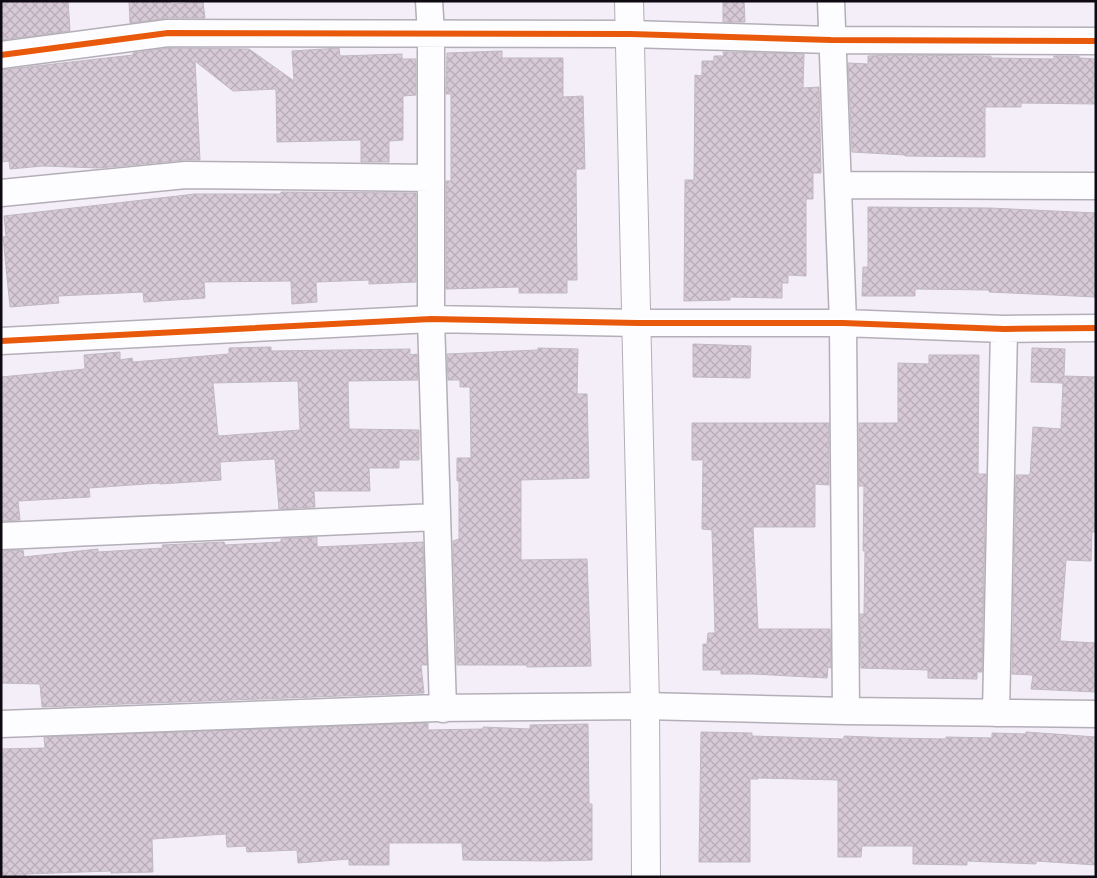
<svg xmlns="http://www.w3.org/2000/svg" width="1097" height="878" viewBox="0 0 1097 878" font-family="Quicksand,sans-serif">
	<defs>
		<pattern id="building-cross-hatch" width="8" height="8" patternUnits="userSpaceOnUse" patternTransform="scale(1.25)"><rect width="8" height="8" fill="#d7cad6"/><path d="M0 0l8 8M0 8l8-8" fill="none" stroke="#b7acb7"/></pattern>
	</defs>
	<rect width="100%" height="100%" fill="#f4eef9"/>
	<path fill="url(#building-cross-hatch)" stroke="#c0b9c1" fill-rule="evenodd" d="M 1,1 L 68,1 L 70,31 L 1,40 Z
		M 129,1 L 170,1 L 171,4 L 203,2 L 205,18 L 168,18 L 130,23 Z
		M 723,1 L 744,1 L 745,22 L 723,22 Z
		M 169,48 L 249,49 L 294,81 L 292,51 L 339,48 L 340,56 L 402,54 L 402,59 L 416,59 L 416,95 L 403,96 L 403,140 L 389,141 L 389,162 L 361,162 L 361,140 L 277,142 L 276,89 L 233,91 L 195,61 L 200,160 L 185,160 L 99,168 L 43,166 L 10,169 L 9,161 L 1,162 L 1,70 L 133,55 L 133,53 Z
		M 502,51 L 502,58 L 563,58 L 563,97 L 583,96 L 585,169 L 576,169 L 577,280 L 567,280 L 567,293 L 519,293 L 519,287 L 446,289 L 446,181 L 451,181 L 451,94 L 446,94 L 447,53 Z
		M 723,52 L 804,54 L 803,88 L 819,87 L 821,173 L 813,173 L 813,199 L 806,199 L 806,276 L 788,275 L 788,283 L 782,283 L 782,298 L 730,297 L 730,300 L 684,301 L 685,180 L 694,180 L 695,75 L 702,76 L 702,61 L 714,61 L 714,56 L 724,56 Z
		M 895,55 L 991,56 L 991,58 L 1054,59 L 1054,56 L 1079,56 L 1079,58 L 1096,59 L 1096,104 L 1021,103 L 1021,107 L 985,107 L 985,157 L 905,156 L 905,155 L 852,152 L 848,63 L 868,64 L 868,56 Z
		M 281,192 L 416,193 L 416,282 L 369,284 L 369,280 L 316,282 L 317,302 L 292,304 L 291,281 L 204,282 L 205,298 L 144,302 L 143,292 L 58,296 L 59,303 L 10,307 L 3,237 L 6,236 L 4,216 L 195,194 L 281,194 Z
		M 868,207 L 990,208 L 1096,213 L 1096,297 L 989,292 L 989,290 L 915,289 L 915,296 L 862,296 L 863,267 L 868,267 Z
		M 693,344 L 751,346 L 750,378 L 693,377 Z
		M 271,347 L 271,351 L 410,349 L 410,355 L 417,354 L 418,380 L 348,381 L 349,429 L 419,430 L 419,460 L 399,460 L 399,468 L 369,468 L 370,491 L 314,491 L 315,507 L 279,509 L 275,459 L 220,462 L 221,480 L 160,484 L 160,483 L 89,488 L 90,497 L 18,501 L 20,520 L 1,521 L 1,377 L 85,369 L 84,355 L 120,352 L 120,360 L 132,358 L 133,362 L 229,354 L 229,348 ZM 298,381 L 300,430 L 218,436 L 213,383 Z
		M 538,348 L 578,349 L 577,394 L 587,394 L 589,478 L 521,480 L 521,560 L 587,559 L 591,666 L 527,667 L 527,665 L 457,665 L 453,541 L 459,539 L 459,481 L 457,481 L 457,458 L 471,458 L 470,387 L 460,387 L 460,380 L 448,380 L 447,354 L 538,350 Z
		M 1032,348 L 1065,349 L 1064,376 L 1096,377 L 1096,532 L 1092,532 L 1091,561 L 1066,560 L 1060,641 L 1096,643 L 1096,692 L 1031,689 L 1033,675 L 1012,674 L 1016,475 L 1030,475 L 1033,427 L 1061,429 L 1063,383 L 1031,382 Z
		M 929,355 L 979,355 L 978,474 L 986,474 L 982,672 L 977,672 L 977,679 L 928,678 L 928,670 L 861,668 L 860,614 L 864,614 L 865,551 L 863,551 L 864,486 L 859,486 L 859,423 L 898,423 L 898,363 L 929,364 Z
		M 692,423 L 829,423 L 829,485 L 815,484 L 815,527 L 753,527 L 758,629 L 830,629 L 831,668 L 828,667 L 827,678 L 753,674 L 721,674 L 721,670 L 703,670 L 703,644 L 707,644 L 708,633 L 715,633 L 712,530 L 702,529 L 703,460 L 692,460 Z
		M 317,537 L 317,547 L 423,542 L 427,665 L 421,665 L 424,693 L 42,707 L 40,684 L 1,683 L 1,551 L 23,550 L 24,557 L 98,549 L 98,552 L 163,548 L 162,545 L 224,542 L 225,545 L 281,542 L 281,539 Z
		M 428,723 L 428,730 L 483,729 L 483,727 L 530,729 L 530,725 L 588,724 L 589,804 L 592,804 L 592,860 L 547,861 L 463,860 L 462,843 L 389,843 L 389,865 L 349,865 L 349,859 L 298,863 L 297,850 L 247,852 L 246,846 L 227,847 L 226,834 L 152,839 L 153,872 L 111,873 L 111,871 L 26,874 L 26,877 L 1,877 L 1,749 L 45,748 L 44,737 Z
		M 701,732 L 752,733 L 752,736 L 844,739 L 844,736 L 892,738 L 946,739 L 946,737 L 992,738 L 992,733 L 1026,734 L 1026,732 L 1096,737 L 1096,865 L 1036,861 L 1036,864 L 967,861 L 967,865 L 913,864 L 913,846 L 862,846 L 861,857 L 838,857 L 838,780 L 758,778 L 758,779 L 750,779 L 750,862 L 699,862 Z"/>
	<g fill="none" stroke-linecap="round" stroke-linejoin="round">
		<g stroke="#b3aeb8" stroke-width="29">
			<path id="minor" d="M 429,1 L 431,33 L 431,319 L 443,709
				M 831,1 L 843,323 L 846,711
				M 1,55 L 168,33 L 630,34 L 831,40 L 1096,41
				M 839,185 L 1096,186
				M 1,193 L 186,175 L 431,178
				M 1,341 L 431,319 L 638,323 L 843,323 L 1004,329 L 1096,328
				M 1,536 L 437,517
				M 996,713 L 1004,329
				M 1,724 L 437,708 L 645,706 L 846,711 L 1096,714"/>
		</g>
		<g stroke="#b3aeb8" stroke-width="30">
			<path id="tertiary" d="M 629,1 L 645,706 L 646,877"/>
		</g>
		<use href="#minor" stroke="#fdfcfe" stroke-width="26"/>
		<use href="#tertiary" stroke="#fdfcfe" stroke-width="28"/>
		<g stroke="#fff" stroke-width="9">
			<path id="cycleway" d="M 1,55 L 168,33 L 630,34 L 831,40 L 1096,41
				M 1,341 L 431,319 L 638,323 L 843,323 L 1004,329 L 1096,328"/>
		</g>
		<use href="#cycleway" stroke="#e8590c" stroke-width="6"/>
	</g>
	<rect width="1097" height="878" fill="none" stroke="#0f0a12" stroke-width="5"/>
</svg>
